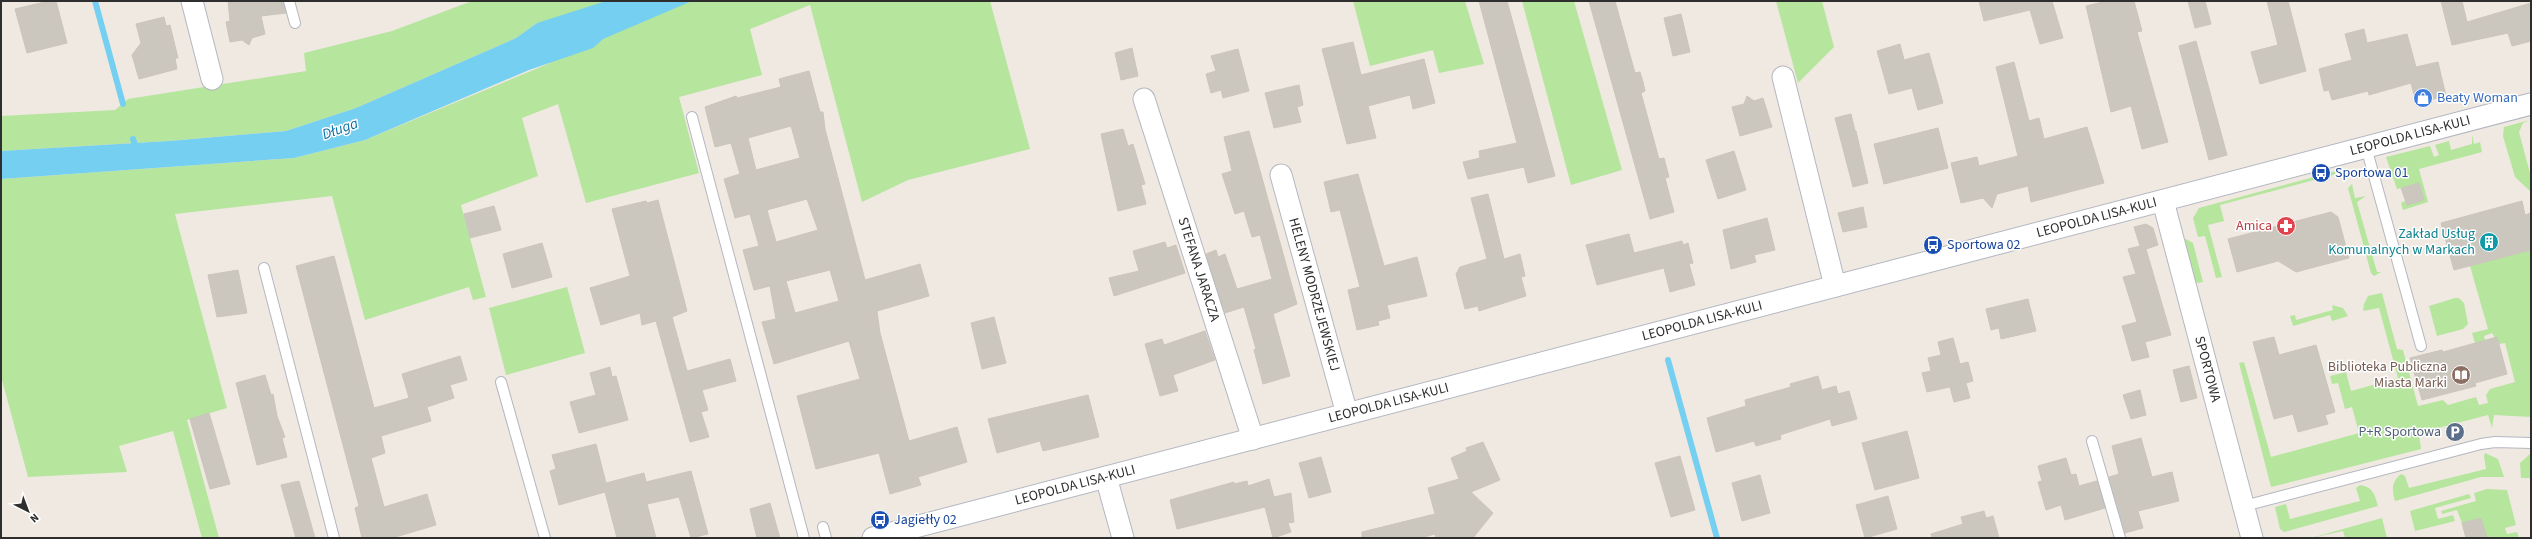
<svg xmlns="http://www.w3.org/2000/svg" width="2532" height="539" viewBox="0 0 2532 539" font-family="'Source Sans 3',sans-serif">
	<rect width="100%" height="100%" fill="#efe9e1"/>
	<path fill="#b6e59e" d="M 472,1 L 990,1 L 1030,149 L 908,180 L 862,202 L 810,5 L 750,29 L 762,75 L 679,97 L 699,173 L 586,203 L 558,104 L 522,118 L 538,176 L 461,205 L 486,297 L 473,300 L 469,287 L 365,320 L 332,196 L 175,214 L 227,408 L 187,420 L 219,538 L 202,538 L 173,431 L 119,446 L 127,472 L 28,477 L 1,376 L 1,179 L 294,158 L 365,140 L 550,63 L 537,23 L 516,38 L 356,108 L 286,131 L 169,141 L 1,151 L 1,116 L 115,110 L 128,99 L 306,71 L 304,53 L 392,31 Z
		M 1353,1 L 1465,1 L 1484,64 L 1439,73 L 1433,50 L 1370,66 Z
		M 1522,1 L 1574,1 L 1622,170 L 1571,185 Z
		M 1776,1 L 1822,1 L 1834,47 L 1798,83 Z
		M 2530,120 L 2523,123 L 2519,132 L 2531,177 L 2531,192 L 2515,177 L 2503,136 L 2504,127 Z
		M 2472,135 L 2474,144 L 2480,142 L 2482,152 L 2419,169 L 2428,202 L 2403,210 L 2401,203 L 2405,201 L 2407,205 L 2424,200 L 2419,183 L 2397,189 L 2386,157 L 2430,146 L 2434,157 L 2439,155 L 2435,145 L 2449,141 L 2451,150 L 2472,144 Z
		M 2347,168 L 2344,172 L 2220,205 L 2224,221 L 2208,225 L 2222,277 L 2216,278 L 2205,236 L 2198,237 L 2193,218 L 2199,208 Z
		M 2352,184 L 2355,198 L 2366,196 L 2357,202 L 2377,272 L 2381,272 L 2374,276 L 2371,273 L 2348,188 Z
		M 2186,239 L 2193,243 L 2203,282 L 2198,283 L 2194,281 L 2183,240 Z
		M 2531,250 L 2531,417 L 2494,415 L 2492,428 L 2488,415 L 2419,433 L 2421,449 L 2271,487 L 2239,363 L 2244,362 L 2271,457 L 2359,433 L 2352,407 L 2345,409 L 2338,383 L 2332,384 L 2330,376 L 2346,372 L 2351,391 L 2398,378 L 2379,308 L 2363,311 L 2364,304 L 2368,296 L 2386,292 L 2382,293 L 2397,349 L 2403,350 L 2418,406 L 2443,400 L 2448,405 L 2476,397 L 2479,405 L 2488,403 L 2486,395 L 2490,389 L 2515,382 L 2505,343 L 2499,344 L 2492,333 L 2484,336 L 2485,340 L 2475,343 L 2472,333 L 2488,329 L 2470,266 Z
		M 567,287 L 585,353 L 506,375 L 489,308 Z
		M 2455,298 L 2459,298 L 2464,303 L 2468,324 L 2463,329 L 2437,336 L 2429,306 Z
		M 2332,305 L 2343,308 L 2348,316 L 2332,321 L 2330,315 L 2293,326 L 2290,316 L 2295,315 L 2296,320 L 2333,310 Z
		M 2485,453 L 2498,459 L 2504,477 L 2481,477 L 2395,501 C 2392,490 2391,482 2401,474 L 2405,476 L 2409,488 L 2486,469 L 2484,456 Z
		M 2531,453 L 2531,478 L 2521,478 L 2520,463 Z
		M 2360,485 C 2373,487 2375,495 2378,506 L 2284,532 L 2280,529 L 2275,507 L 2286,504 L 2290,519 L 2360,501 L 2356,488 Z
		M 2487,489 L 2507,490 L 2516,525 L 2505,528 L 2507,534 L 2517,532 L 2519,538 L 2487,538 L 2481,518 L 2462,523 L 2457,510 L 2442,514 L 2441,511 L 2476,501 L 2474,493 Z
		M 2469,494 L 2471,498 L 2435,508 L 2438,519 L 2453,515 L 2455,521 L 2415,531 L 2410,511 Z
		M 2382,518 L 2387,538 L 2345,538 L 2343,531 L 2311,538 Z"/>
	<path fill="#75cff0" d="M 606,1 L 692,1 L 603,39 L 593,48 L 529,70 L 365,140 L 294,158 L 1,179 L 1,151 L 169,141 L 286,131 L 356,108 L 516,38 L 537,23 Z"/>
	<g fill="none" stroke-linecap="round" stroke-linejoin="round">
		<path stroke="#75cff0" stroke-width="6" d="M 95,1 L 123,104
			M 133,139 L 137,151
			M 1668,360 L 1717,538"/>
	</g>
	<path fill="#cbc7bf" stroke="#cbc5ba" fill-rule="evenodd" d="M 49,1 L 56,1 L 67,43 L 27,53 L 15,9 Z
		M 228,1 L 283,1 L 286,13 L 261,16 L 265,34 L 252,38 L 249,45 L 242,40 L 230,42 L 226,22 L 230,21 Z
		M 1479,1 L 1507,1 L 1555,176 L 1528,183 L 1524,167 L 1468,179 L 1463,162 L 1480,158 L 1479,151 L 1517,143 Z
		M 1589,1 L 1615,1 L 1635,73 L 1640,72 L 1643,82 L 1645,91 L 1641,93 L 1659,159 L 1664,158 L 1669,177 L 1665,178 L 1674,212 L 1650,219 Z
		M 1979,1 L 2052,1 L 2063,38 L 2040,44 L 2030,10 L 1984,21 Z
		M 2107,1 L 2134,1 L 2142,31 L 2137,32 L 2168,142 L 2142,149 L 2131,106 L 2111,112 L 2086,6 Z
		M 2188,1 L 2205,1 L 2211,24 L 2195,28 Z
		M 2267,1 L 2288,1 L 2306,71 L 2260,84 L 2251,52 L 2278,45 Z
		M 2441,1 L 2462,1 L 2467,22 L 2531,3 L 2531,41 L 2512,46 L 2508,33 L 2452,45 Z
		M 1681,14 L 1690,52 L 1673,56 L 1664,18 Z
		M 164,17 L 166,26 L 170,25 L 178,58 L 175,58 L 177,69 L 139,79 L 132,55 L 141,43 L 136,24 Z
		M 2364,29 L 2367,43 L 2407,34 L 2416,67 L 2438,62 L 2446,96 L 2416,103 L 2411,83 L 2369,95 L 2368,91 L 2332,100 L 2329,90 L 2324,91 L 2319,69 L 2352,60 L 2345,34 Z
		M 2196,41 L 2227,155 L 2209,160 L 2179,46 Z
		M 1353,42 L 1361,75 L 1424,59 L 1435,103 L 1413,109 L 1410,95 L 1368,106 L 1376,138 L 1347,144 L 1322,49 Z
		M 1900,44 L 1904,60 L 1929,53 L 1943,103 L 1918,110 L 1912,88 L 1889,94 L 1877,51 Z
		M 1132,48 L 1138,76 L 1121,80 L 1115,53 Z
		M 1238,49 L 1249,91 L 1223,98 L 1221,90 L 1211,93 L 1206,74 L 1216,71 L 1211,56 Z
		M 2014,62 L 2029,121 L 2039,118 L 2044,139 L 2087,127 L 2104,183 L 2031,202 L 2028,186 L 1997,194 L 1992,208 L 1983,198 L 1961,203 L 1951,163 L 1977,157 L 1979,166 L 2018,156 L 1996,67 Z
		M 809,71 L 820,112 L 823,112 L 825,129 L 865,280 L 920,264 L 929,296 L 877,311 L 880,333 L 909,441 L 957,427 L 967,462 L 918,477 L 921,485 L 890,494 L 879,453 L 816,469 L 797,396 L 860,379 L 849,341 L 774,364 L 762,322 L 776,319 L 770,286 L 754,290 L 743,250 L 759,246 L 750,214 L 735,218 L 724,179 L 740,174 L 731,143 L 715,147 L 705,107 L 736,96 L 737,98 L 781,87 L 779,79 ZM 791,126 L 800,158 L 756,170 L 748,138 ZM 807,199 L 818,230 L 776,242 L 767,210 ZM 830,270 L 839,301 L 795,313 L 786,281 Z
		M 1299,85 L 1303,105 L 1297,107 L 1301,122 L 1274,128 L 1265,93 Z
		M 1747,96 L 1754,101 L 1763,98 L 1772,127 L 1740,136 L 1732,107 L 1744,104 Z
		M 1851,114 L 1855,131 L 1853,131 L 1856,131 L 1868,183 L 1853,187 L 1835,118 Z
		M 1938,128 L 1948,168 L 1884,184 L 1874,144 Z
		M 1123,129 L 1128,146 L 1133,144 L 1145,184 L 1141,185 L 1146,204 L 1118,211 L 1101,134 Z
		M 1249,131 L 1297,304 L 1273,314 L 1290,376 L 1263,384 L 1254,350 L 1256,349 L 1244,307 L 1225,313 L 1206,254 L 1216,250 L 1218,257 L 1225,254 L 1237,289 L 1272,279 L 1260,235 L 1252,237 L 1244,211 L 1235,214 L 1222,174 L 1232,171 L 1224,137 Z
		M 1734,151 L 1746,190 L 1718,199 L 1706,160 Z
		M 1358,174 L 1384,266 L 1417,257 L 1427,296 L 1387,305 L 1390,318 L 1378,321 L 1379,325 L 1357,330 L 1348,290 L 1360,287 L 1340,210 L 1331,212 L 1324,182 Z
		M 2419,183 L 2424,200 L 2407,205 L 2401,188 Z
		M 1488,194 L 1504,259 L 1520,254 L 1525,276 L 1521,277 L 1526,296 L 1479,311 L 1478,306 L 1465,309 L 1456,274 L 1460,267 L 1487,259 L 1471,198 Z
		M 658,200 L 687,311 L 672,317 L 687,371 L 730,359 L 736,381 L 702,390 L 708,410 L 701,412 L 709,437 L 690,442 L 656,321 L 642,325 L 640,313 L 601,325 L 590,288 L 630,276 L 612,209 L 646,201 L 647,203 Z
		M 2522,201 L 2525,215 L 2531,213 L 2531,250 L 2454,270 L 2441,223 Z
		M 494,206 L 501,230 L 470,238 L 464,214 Z
		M 1863,207 L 1867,227 L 1843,232 L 1838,213 Z
		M 2331,212 L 2338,217 L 2349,258 L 2296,272 L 2278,261 L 2237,272 L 2228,239 Z
		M 1767,218 L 1775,250 L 1754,255 L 1756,262 L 1731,269 L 1723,230 Z
		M 2146,224 L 2153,228 L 2158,245 L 2146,249 L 2171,335 L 2145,342 L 2149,357 L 2132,361 L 2122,326 L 2137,322 L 2123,277 L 2136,274 L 2128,249 L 2140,246 L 2134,227 Z
		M 1629,234 L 1634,253 L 1682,241 L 1683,245 L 1688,243 L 1693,263 L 1689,264 L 1695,285 L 1670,292 L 1664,268 L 1597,285 L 1586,245 Z
		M 1165,242 L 1167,248 L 1176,245 L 1185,273 L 1114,296 L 1109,278 L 1139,271 L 1133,251 Z
		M 542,243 L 552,277 L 512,288 L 503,254 Z
		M 334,256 L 374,408 L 409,398 L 402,374 L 460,356 L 467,380 L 450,385 L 454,398 L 427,407 L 431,421 L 381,436 L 385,453 L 371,458 L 384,507 L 427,494 L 436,525 L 392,538 L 362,538 L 355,508 L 359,506 L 296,266 Z
		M 238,270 L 247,313 L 217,317 L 208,275 Z
		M 2028,299 L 2036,331 L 2001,339 L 1999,328 L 1991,330 L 1986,309 Z
		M 994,317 L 1006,363 L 982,369 L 971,323 Z
		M 1205,331 L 1215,360 L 1173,375 L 1178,391 L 1160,396 L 1145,344 L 1162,339 L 1164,345 Z
		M 2274,337 L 2279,355 L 2316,345 L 2335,412 L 2325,415 L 2328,424 L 2298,432 L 2293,414 L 2274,419 L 2253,342 Z
		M 2497,337 L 2507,374 L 2475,383 L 2476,386 L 2422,400 L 2410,358 L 2442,350 L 2443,352 Z
		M 1953,338 L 1960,364 L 1968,362 L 1973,381 L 1966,383 L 1970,398 L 1954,402 L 1950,387 L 1927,392 L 1922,373 L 1931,371 L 1928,358 L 1941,355 L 1938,342 Z
		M 2189,366 L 2197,398 L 2181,402 L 2173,370 Z
		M 610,367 L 612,377 L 616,376 L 628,420 L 579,433 L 570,402 L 596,395 L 590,373 Z
		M 265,375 L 271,395 L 273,394 L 277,416 L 285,437 L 282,438 L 287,457 L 257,465 L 236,383 Z
		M 1818,376 L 1822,390 L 1836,386 L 1838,394 L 1849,391 L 1857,419 L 1832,426 L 1830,419 L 1780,435 L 1781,439 L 1756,446 L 1754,441 L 1716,452 L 1707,418 L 1746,406 L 1745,400 L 1791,387 L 1790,384 Z
		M 2140,390 L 2146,415 L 2131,419 L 2123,395 Z
		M 1088,395 L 1099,437 L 1043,451 L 1040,441 L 997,453 L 988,419 Z
		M 209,413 L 230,484 L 210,489 L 190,419 Z
		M 1907,431 L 1919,478 L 1875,490 L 1862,443 Z
		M 2141,438 L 2152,477 L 2172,472 L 2179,501 L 2138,511 L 2143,528 L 2125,533 L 2109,477 L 2119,474 L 2112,446 Z
		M 1483,442 L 1500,480 L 1471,492 L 1493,513 L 1473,538 L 1436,538 L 1435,534 L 1420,538 L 1362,538 L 1362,532 L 1435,514 L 1428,488 L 1459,479 L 1451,458 L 1467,451 L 1466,448 Z
		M 596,444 L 606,483 L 644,473 L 646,482 L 691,471 L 708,534 L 691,538 L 679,497 L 647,504 L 656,538 L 617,538 L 605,492 L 559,505 L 550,471 L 556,469 L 552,455 Z
		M 1680,456 L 1695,510 L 1671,517 L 1655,463 Z
		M 1321,457 L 1331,492 L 1309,498 L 1299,463 Z
		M 2066,458 L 2071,475 L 2076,474 L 2079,486 L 2097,481 L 2105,508 L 2065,520 L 2061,505 L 2046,510 L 2038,482 L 2042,481 L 2038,466 Z
		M 1760,475 L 1770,513 L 1742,521 L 1732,483 Z
		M 1269,479 L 1274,497 L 1291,493 L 1294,522 L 1288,523 L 1291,532 L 1273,538 L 1265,507 L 1177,529 L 1170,500 L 1234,482 L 1234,484 L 1247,481 L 1248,486 Z
		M 299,481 L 315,538 L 296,538 L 281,485 Z
		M 1888,496 L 1897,529 L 1865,538 L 1856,505 Z
		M 770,503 L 780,538 L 757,538 L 750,509 Z
		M 1984,511 L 1986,518 L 1993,516 L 1999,538 L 1932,538 L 1931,534 L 1963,524 L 1961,517 Z
		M 2481,518 L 2487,538 L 2466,538 L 2462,523 Z"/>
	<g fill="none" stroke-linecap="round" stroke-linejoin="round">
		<g stroke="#b4b7c1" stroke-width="12">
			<path id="lane" d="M 289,1 L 295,23
				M 692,117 L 804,538
				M 2366,147 L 2421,346
				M 264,268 L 334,538
				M 501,382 L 545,538
				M 2092,441 L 2120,538
				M 2244,506 L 2481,444 L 2495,442 L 2531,443
				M 823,527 L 826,538"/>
		</g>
		<g stroke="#b4b7c1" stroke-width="23">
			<g id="street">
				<path d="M 192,1 L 212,79"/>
				<path d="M 1783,77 L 1835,286"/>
				<path id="s1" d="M 1144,99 L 1253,439"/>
				<path id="s2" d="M 1281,175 L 1347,414"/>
				<path id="s3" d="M 2163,201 L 2252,538"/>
				<path d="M 1106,477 L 1123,538"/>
				<path id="s4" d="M 873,538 L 2531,104"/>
			</g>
		</g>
		<use href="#lane" stroke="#fff" stroke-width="10"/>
		<use href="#street" stroke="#fff" stroke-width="21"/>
	</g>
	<defs>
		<g id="shop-disc" transform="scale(1)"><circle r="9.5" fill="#3f7fe0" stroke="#fff"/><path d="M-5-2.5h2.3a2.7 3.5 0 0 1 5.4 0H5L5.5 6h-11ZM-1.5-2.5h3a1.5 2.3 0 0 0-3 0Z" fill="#fff"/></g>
		<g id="bus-disc" transform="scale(1)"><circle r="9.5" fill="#1a4fb4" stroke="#fff"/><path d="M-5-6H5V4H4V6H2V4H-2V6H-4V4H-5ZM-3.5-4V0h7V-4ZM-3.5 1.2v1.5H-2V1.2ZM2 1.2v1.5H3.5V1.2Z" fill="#fff"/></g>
		<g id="pharmacy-disc" transform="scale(1)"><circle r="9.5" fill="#e0444e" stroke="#fff"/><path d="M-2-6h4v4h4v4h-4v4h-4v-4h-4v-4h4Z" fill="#fff"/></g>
		<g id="building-disc" transform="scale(1)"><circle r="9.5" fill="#0f9aa8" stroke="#fff"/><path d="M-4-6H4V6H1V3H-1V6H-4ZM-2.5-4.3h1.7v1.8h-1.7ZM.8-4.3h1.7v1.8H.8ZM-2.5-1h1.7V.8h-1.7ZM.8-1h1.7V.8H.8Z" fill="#fff"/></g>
		<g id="library-disc" transform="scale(1)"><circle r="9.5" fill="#8d6e63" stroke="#fff"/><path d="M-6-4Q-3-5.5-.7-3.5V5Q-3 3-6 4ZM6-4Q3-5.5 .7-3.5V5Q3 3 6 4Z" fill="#fff"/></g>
		<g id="parking-disc" transform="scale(1)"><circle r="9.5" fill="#5c6f8a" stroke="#fff"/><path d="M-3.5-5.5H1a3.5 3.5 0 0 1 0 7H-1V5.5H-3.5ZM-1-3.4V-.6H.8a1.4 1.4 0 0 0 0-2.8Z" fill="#fff"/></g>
	</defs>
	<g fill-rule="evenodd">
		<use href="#shop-disc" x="2423" y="98"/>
		<use href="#bus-disc" x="2321" y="173"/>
		<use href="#pharmacy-disc" x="2286" y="226"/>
		<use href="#building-disc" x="2489" y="242"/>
		<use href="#bus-disc" x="1933" y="245"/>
		<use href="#library-disc" x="2461" y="375"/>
		<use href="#parking-disc" x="2455" y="432"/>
		<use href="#bus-disc" x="880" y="520"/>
	</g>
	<g text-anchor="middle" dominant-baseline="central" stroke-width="3" stroke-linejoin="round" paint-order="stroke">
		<g font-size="14" fill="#366cbe" stroke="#fff" text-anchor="start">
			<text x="2437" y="98">Beaty Woman</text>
		</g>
		<g font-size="14" fill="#2e2e2e" stroke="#fff">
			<text stroke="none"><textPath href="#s4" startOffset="1589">LEOPOLDA LISA-KULI</textPath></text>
			<text stroke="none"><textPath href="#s4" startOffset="1265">LEOPOLDA LISA-KULI</textPath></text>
			<text stroke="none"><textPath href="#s1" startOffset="179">STEFANA JARACZA</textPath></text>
			<text stroke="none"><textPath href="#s2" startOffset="124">HELENY MODRZEJEWSKIEJ</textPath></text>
			<text stroke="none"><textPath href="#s4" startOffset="857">LEOPOLDA LISA-KULI</textPath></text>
			<text stroke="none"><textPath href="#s3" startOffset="174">SPORTOWA</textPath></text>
			<text stroke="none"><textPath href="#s4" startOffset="533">LEOPOLDA LISA-KULI</textPath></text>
			<text stroke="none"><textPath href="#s4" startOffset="209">LEOPOLDA LISA-KULI</textPath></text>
		</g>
		<g font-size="14" fill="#164399" stroke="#fff" text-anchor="start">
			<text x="2335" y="173">Sportowa 01</text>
			<text x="1947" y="245">Sportowa 02</text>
			<text x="894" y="520">Jagiełły 02</text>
		</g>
		<g font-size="14" fill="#be3a42" stroke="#fff" text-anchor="end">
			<text x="2272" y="226">Amica</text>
		</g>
		<g font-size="14" fill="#0d838f" stroke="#fff" text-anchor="end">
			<text x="2475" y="234">Zakład Usług<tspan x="2475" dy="16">Komunalnych w Markach</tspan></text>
		</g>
		<g font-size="14" fill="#785e54" stroke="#fff" text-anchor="end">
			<text x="2447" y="367">Biblioteka Publiczna<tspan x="2447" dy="16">Miasta Marki</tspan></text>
		</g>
		<g font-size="14" fill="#4e5e75" stroke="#fff" text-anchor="end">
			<text x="2441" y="432">P+R Sportowa</text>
		</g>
		<g font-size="15" font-style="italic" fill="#0d6fa3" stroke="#fff">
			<text transform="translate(340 129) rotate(-20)">Długa</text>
		</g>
	</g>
	<rect width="2532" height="539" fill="none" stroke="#2e2e2e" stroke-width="4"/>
	<g transform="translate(28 511) rotate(138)" stroke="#ffffff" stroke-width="3" paint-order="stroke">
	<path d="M0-3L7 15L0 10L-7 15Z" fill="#2e2e2e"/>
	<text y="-6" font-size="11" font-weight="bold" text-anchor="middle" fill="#2e2e2e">N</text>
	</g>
</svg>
